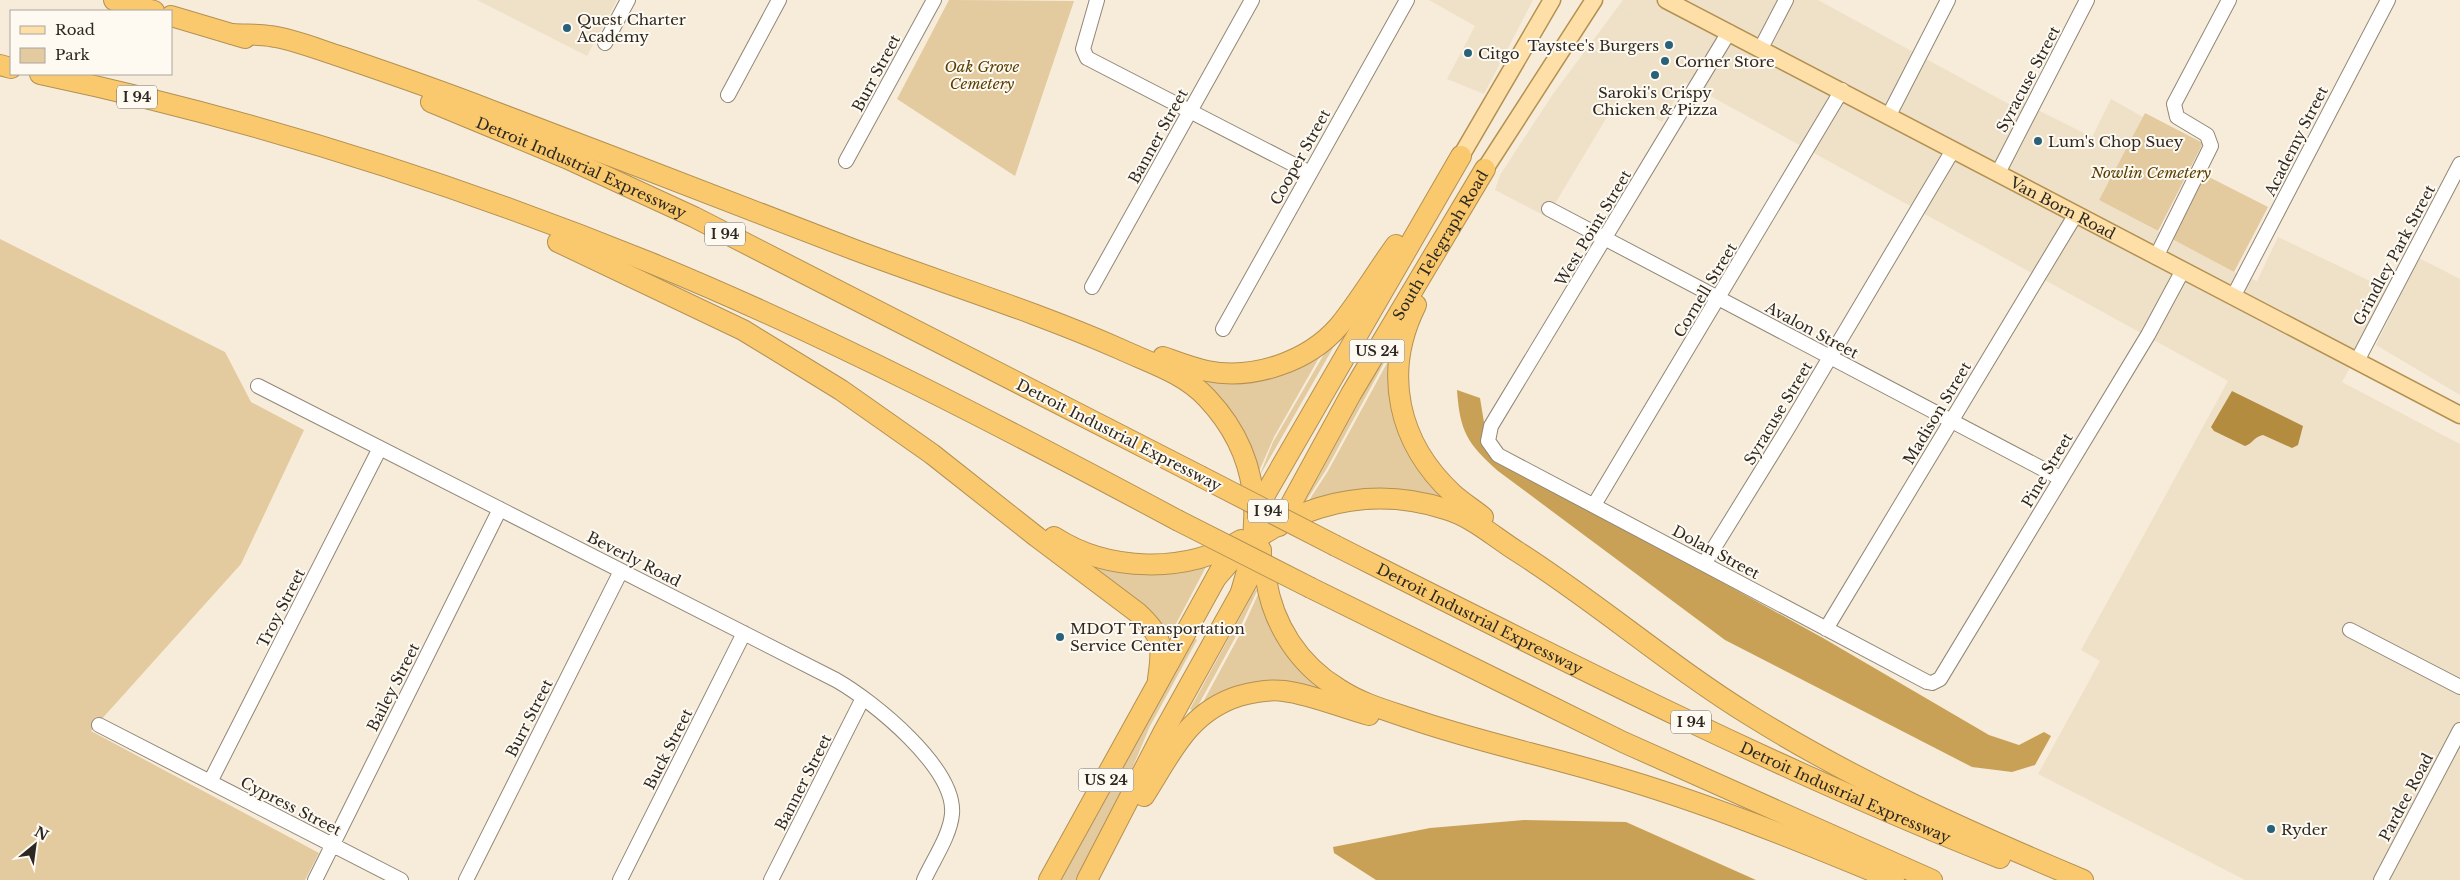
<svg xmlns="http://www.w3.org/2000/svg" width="2460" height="880" viewBox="0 0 2460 880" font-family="'Libre Baskerville',serif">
	<rect width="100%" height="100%" fill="#f7ecd9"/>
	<path fill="#efe1c8" d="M 477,0 L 617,0 L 587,56 Z
		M 1429,0 L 1533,0 L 1484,94 L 1447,79 L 1475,26 Z
		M 1623,0 L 1818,0 L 2018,109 L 2022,102 L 2092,137 L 2111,99 L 2143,117 L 2099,200 L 2234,272 L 2257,281 L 2278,237 L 2393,292 L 2342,382 L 2460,444 L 2460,880 L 2245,880 L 2038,774 L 2100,661 L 2081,650 L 2228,381 L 1685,82 L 1662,122 L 1619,97 L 1547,217 L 1495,190 L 1500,175 L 1553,94 Z
		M 2419,258 L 2460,279 L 2460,395 L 2376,345 Z"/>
	<path fill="#e3ca9f" d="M 949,0 L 1074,1 L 1015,176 L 897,99 Z
		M 2145,113 L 2203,143 L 2158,231 L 2099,200 Z
		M 2205,175 L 2268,207 L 2234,272 L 2172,239 Z
		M 0,239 L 225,352 L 251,402 L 304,430 L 241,564 L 91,731 L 319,853 L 305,880 L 0,880 Z
		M 1328,344 L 1333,348 L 1259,477 L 1273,442 L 1327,349 Z
		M 1390,345 L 1393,347 L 1395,352 L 1390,352 L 1326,470 L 1301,509 Z
		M 1324,349 L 1274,437 L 1257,476 L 1196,378 Z
		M 1392,354 L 1393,374 L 1446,502 L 1304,508 L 1328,471 Z
		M 1207,565 L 1169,637 L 1160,623 L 1092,571 L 1094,566 Z
		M 1258,589 L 1235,638 L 1199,704 L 1202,708 L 1196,713 L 1190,709 L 1255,590 Z
		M 1260,590 L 1326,690 L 1202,704 L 1239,636 Z
		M 1193,637 L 1197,640 L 1150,726 L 1113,814 L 1077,880 L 1058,880 Z"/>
	<path fill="#c9a156" d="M 1457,390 L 1480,398 L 1489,453 L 1823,638 L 1989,735 L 2019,745 L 2044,732 L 2051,736 L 2035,765 L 2012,772 L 1972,767 L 1725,640 L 1498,471 C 1467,443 1460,432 1457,390 Z
		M 1524,820 L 1626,822 L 1756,880 L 1376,880 L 1334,853 L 1333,847 L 1430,828 Z"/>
	<path fill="#b38c40" d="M 2232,391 L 2303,426 L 2298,445 L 2292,448 L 2263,435 C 2254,437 2252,444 2245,446 L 2214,431 L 2211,427 Z"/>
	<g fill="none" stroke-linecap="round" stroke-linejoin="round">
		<g stroke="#918776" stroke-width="16">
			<path id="minor" d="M 1097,0 L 1083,49 L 1087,58 L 1310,173
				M 1729,32 L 1491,426 L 1488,441 L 1498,455 L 1927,682 L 1932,683 L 1940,679 L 2148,335 L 2183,270
				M 605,43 L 628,0
				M 1761,48 L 1786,0
				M 728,95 L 779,0
				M 1889,115 L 1948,0
				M 846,161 L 934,0
				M 1998,173 L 2087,0
				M 1549,209 L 2060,478
				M 2156,257 L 2211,146 L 2207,135 L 2177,117 L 2174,104 L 2229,0
				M 1092,287 L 1252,0
				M 2233,297 L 2388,0
				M 1223,329 L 1407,0
				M 2357,361 L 2460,164
				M 258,386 L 836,680 C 873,701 956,768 952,814 C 950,836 933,860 924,880
				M 1594,505 L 1842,90
				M 1704,564 L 1788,428 L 1953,150
				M 1826,629 L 2076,214
				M 2350,630 L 2460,687
				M 99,725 L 401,880
				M 210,782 L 380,448
				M 315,880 L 500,509
				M 466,880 L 621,571
				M 620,880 L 744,633
				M 771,880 L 863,698
				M 2381,880 L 2460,730"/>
		</g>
		<g stroke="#b39153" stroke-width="19">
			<g id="major">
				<path id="s1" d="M 1666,0 L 2460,415"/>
				<path d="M 1461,156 L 1552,0"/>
				<path d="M 1485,169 L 1594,0"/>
			</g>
		</g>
		<g stroke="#b39153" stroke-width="22">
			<g id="highway">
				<path d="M 114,0 L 154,11"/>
				<path d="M 171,16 L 245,38"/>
				<path d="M 232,34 C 244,35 257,34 270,36 C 294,39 319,50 342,57 C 392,74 441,91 490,110 C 612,156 733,203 855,250 C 943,283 1034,311 1120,349 C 1150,363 1184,373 1207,398 C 1260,454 1264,521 1241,592"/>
				<path d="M 0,65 L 11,68"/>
				<path d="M 40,74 C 249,118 454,183 651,263 C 831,337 1005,428 1177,520"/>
				<path id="s2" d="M 431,102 L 566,158 L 694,217 L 1200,476"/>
				<path d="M 558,242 L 743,330 L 841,390 L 932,454 L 1037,537 L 1138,613 C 1163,636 1163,646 1158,679"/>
				<path d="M 1416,305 C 1382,373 1398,443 1453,494 C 1462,502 1473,509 1483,517"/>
				<path d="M 1163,357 C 1177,362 1192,368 1207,371 C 1253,380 1308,362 1339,326 C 1360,300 1377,271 1396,245"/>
				<path d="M 1255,512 L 1461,156"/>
				<path id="s3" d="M 1279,526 L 1351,394 L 1485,169"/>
				<path d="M 1054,537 C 1108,572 1186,574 1241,540"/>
				<path id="s4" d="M 1336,546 C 1554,656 1773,768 2000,858"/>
				<path d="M 1261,550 C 1260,560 1264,569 1266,579 C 1273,625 1299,665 1339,689 C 1360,703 1385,710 1409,718 C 1475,741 1543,755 1610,775 C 1707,803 1800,841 1894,880"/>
				<path d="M 1216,578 C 1270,510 1361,482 1445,509 C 1473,517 1494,537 1518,552 C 1598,603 1670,666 1751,716 C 1857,782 1969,832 2083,880"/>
				<path d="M 1311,588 L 1623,742 L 1932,880"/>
				<path d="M 1144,796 C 1171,754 1188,712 1239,696 C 1253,692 1269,689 1284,691 C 1310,694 1343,708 1369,715"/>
				<path d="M 1049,880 L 1222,567"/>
				<path d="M 1087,880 L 1164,731 L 1248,580"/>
			</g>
		</g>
		<use href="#minor" stroke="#fff" stroke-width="14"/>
		<use href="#major" stroke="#fddfa7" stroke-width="16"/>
		<use href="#highway" stroke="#fbc96d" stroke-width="20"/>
		<g stroke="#b39153" stroke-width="22" stroke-linecap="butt">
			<path id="highway-bridge" d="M 1200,476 L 1336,546
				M 1177,520 L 1311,588"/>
		</g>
		<use href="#highway-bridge" stroke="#fbc96d" stroke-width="20"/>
	</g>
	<g fill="#29617b" stroke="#fefaf2" stroke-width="2">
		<circle cx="567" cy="28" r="5"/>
		<circle cx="1669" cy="45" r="5"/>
		<circle cx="1468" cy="53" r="5"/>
		<circle cx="1665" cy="61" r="5"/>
		<circle cx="1655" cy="75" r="5"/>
		<circle cx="2038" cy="141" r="5"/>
		<circle cx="1060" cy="637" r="5"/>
		<circle cx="2271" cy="829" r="5"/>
	</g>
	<g text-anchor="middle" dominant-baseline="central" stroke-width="4" stroke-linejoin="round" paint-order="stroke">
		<g fill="#fefaf2" stroke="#6c6860" stroke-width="1">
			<rect x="117" y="85.5" width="40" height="23" rx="4"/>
			<rect x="705" y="222.5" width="40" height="23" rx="4"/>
			<rect x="1349.5" y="339.5" width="55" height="23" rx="4"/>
			<rect x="1248" y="499.5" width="40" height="23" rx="4"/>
			<rect x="1671" y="710.5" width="40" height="23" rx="4"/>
			<rect x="1078.5" y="768.5" width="55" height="23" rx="4"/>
		</g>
		<g font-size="14" font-weight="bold" fill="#2d2922">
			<text x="137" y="97">I 94</text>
			<text x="725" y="234">I 94</text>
			<text x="1377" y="351">US 24</text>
			<text x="1268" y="511">I 94</text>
			<text x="1691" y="722">I 94</text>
			<text x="1106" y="780">US 24</text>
		</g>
		<g font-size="15" fill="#2d2922" stroke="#fefaf2" text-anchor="start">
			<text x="577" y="19">Quest Charter<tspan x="577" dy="17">Academy</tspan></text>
			<text x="1659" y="45" text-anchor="end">Taystee's Burgers</text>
			<text x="1478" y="53">Citgo</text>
			<text x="1675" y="61">Corner Store</text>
			<text x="1655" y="92" text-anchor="middle">Saroki's Crispy<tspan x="1655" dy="17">Chicken &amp; Pizza</tspan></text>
			<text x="2048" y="141">Lum's Chop Suey</text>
			<text x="1070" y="628">MDOT Transportation<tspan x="1070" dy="17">Service Center</tspan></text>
			<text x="2281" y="829">Ryder</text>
		</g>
		<g font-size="15" font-style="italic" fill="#593e00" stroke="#fefaf2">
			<text x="982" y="66">Oak Grove<tspan x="982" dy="17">Cemetery</tspan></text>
			<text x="2151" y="172">Nowlin Cemetery</text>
		</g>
		<g font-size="15" fill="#2d2922" stroke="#fefaf2">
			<text transform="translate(876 73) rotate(-62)">Burr Street</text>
			<text transform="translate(2028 79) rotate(-62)">Syracuse Street</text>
			<text transform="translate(1158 136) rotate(-61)">Banner Street</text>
			<text transform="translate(2296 141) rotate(-63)">Academy Street</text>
			<text transform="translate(1300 157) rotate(-61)">Cooper Street</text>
			<text stroke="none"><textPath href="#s2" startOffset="164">Detroit Industrial Expressway</textPath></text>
			<text stroke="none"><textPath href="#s1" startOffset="448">Van Born Road</textPath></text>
			<text transform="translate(1593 228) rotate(-59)">West Point Street</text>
			<text stroke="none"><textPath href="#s3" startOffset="324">South Telegraph Road</textPath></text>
			<text transform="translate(2394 255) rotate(-62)">Grindley Park Street</text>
			<text transform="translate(1705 290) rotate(-59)">Cornell Street</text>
			<text transform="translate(1812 330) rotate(28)">Avalon Street</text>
			<text transform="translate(1778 413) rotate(-59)">Syracuse Street</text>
			<text transform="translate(1937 413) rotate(-59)">Madison Street</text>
			<text transform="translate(1119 435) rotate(27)">Detroit Industrial Expressway</text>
			<text transform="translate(2047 470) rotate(-59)">Pine Street</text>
			<text transform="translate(1716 552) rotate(28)">Dolan Street</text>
			<text transform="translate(634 559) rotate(27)">Beverly Road</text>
			<text transform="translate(281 608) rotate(-63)">Troy Street</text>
			<text stroke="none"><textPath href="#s4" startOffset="161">Detroit Industrial Expressway</textPath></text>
			<text transform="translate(393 687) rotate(-63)">Bailey Street</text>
			<text transform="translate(529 718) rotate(-63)">Burr Street</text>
			<text transform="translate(668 749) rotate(-63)">Buck Street</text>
			<text transform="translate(803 782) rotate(-63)">Banner Street</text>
			<text stroke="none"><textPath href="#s4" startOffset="566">Detroit Industrial Expressway</textPath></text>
			<text transform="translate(2406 797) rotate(-62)">Pardee Road</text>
			<text transform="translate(291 806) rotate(27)">Cypress Street</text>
		</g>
	</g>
	<rect x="10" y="10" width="162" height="65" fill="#fefaf2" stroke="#aaa69f"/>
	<rect x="20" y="26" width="25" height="8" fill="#fddfa7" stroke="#aaa69f"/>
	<text x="55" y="35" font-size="15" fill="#2d2922">Road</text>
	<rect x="20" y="48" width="25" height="15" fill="#e3ca9f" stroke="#aaa69f"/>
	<text x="55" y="60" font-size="15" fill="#2d2922">Park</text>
	<g transform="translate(35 845) rotate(29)" stroke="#fefaf2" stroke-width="4" paint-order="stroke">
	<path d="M0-4L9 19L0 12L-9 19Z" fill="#2d2922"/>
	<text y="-8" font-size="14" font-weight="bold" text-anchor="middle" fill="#2d2922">N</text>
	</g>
</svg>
